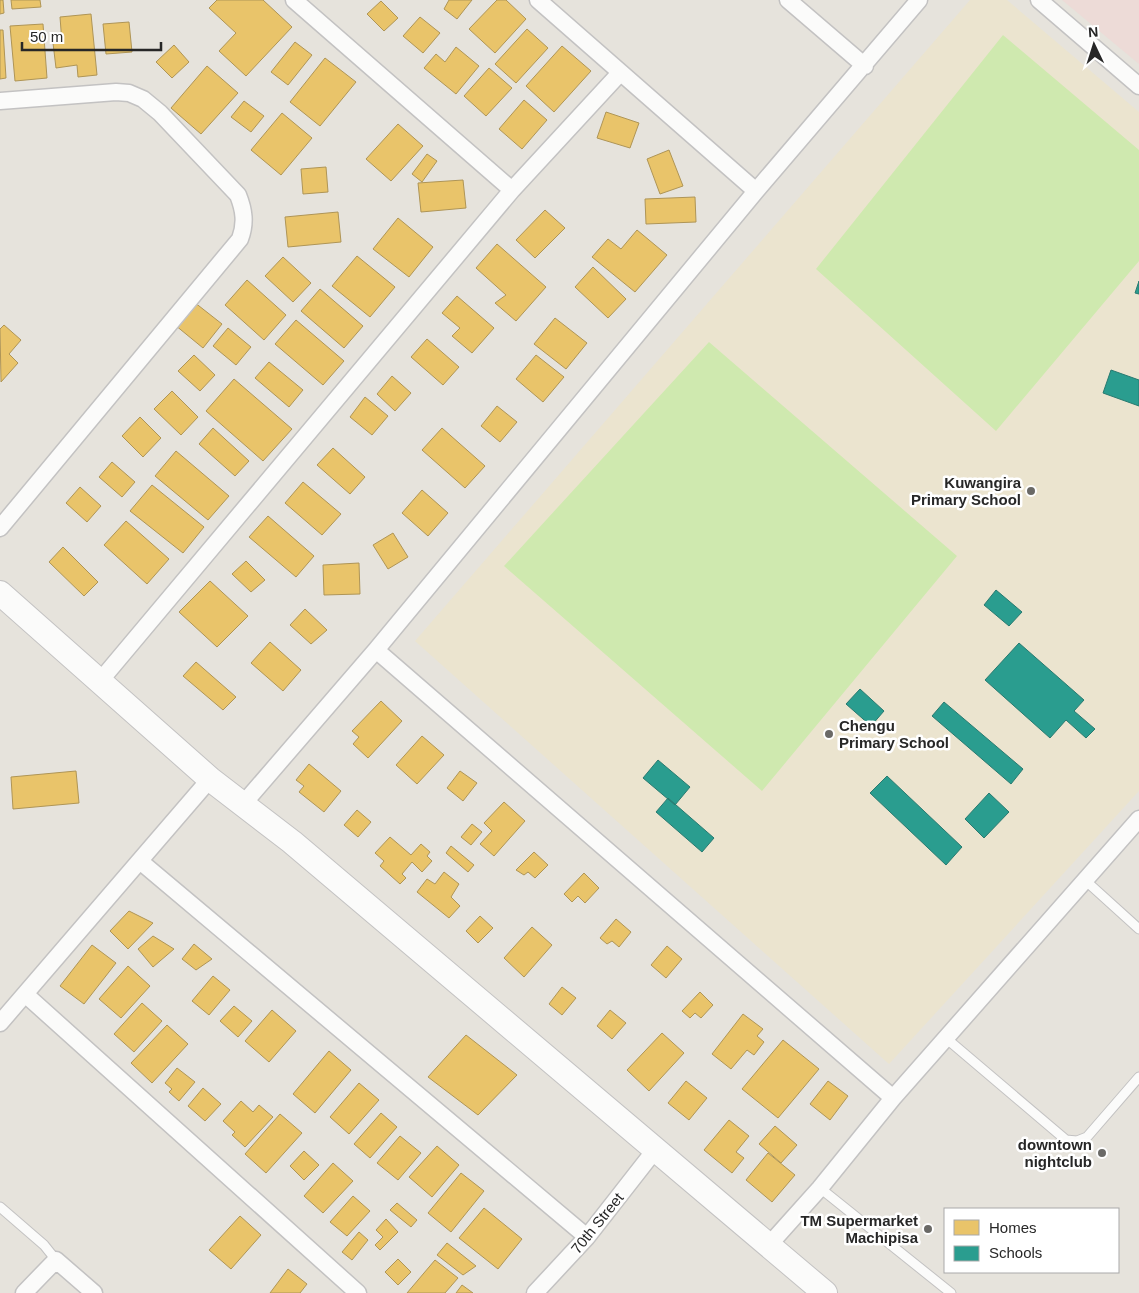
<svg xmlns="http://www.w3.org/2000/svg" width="1139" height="1293" viewBox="0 0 1139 1293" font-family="Arial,sans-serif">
	<rect width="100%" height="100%" fill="#e6e3dc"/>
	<path fill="#ebe4cf" d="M 970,0 L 1007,0 L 1139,112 L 1139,791 L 889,1064 L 415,641 Z"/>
	<path fill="#eddbd7" d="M 1062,0 L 1139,0 L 1139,64 Z"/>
	<path fill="#cfe9af" d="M 1003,35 L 1139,150 L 1139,261 L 996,431 L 816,269 Z
		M 709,342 L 957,556 L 762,791 L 504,566 Z"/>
	<path fill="#e9c46a" stroke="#af9556" d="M 0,0 L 3,0 L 4,13 L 0,14 Z
		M 11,0 L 40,0 L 41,7 L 12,9 Z
		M 217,0 L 263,0 L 292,27 L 246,76 L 219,51 L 236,33 L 209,8 Z
		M 449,0 L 472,0 L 457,19 L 444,9 Z
		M 497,0 L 506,0 L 526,19 L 495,53 L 469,29 Z
		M 381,1 L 398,18 L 384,31 L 367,14 Z
		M 91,14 L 97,75 L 78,77 L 77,65 L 56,68 L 53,43 L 62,43 L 60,17 Z
		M 420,17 L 440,33 L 423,53 L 403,36 Z
		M 129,22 L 132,52 L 106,54 L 103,24 Z
		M 43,24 L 47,78 L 15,81 L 10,26 Z
		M 527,29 L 548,48 L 516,83 L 495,64 Z
		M 0,30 L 3,30 L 6,78 L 0,79 Z
		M 295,42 L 312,55 L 288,85 L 271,72 Z
		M 174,45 L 189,62 L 172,78 L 156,62 Z
		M 562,46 L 591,71 L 554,112 L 526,86 Z
		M 456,47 L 479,66 L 456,94 L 424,68 L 436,54 L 445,62 Z
		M 325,58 L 356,82 L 320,126 L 290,102 Z
		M 207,66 L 238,93 L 201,134 L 171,108 Z
		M 489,68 L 512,88 L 486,116 L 464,96 Z
		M 524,100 L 547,120 L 522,149 L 499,129 Z
		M 244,101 L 264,116 L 251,132 L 231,117 Z
		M 606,112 L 639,123 L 630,148 L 597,138 Z
		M 282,113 L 312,138 L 281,175 L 251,150 Z
		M 398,124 L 423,146 L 391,181 L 366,159 Z
		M 669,150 L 683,186 L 660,194 L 647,159 Z
		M 427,154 L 437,161 L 422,182 L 412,174 Z
		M 326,167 L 328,192 L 303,194 L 301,169 Z
		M 463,180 L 466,208 L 421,212 L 418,183 Z
		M 695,197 L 696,222 L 646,224 L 645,199 Z
		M 545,210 L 565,228 L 535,258 L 516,240 Z
		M 338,212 L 341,242 L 288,247 L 285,217 Z
		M 398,218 L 433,247 L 409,277 L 373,249 Z
		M 637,230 L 667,255 L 635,292 L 592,257 L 608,239 L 621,249 Z
		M 497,244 L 546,287 L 516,321 L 495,303 L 506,295 L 476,268 Z
		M 357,256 L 395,287 L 370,317 L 332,286 Z
		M 283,257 L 311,283 L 293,302 L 265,276 Z
		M 593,267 L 626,299 L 608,318 L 575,287 Z
		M 247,280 L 286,315 L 264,340 L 225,305 Z
		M 320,289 L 363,326 L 344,348 L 301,311 Z
		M 457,296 L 494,328 L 472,353 L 452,336 L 460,328 L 442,313 Z
		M 194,302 L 222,324 L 203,348 L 175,325 Z
		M 555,318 L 587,343 L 566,369 L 534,344 Z
		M 296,320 L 344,361 L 323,385 L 275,344 Z
		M 4,325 L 21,340 L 9,354 L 18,363 L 1,382 L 0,329 Z
		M 228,328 L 251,347 L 236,365 L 213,346 Z
		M 427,339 L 459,367 L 443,385 L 411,357 Z
		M 194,355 L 215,375 L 200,391 L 178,371 Z
		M 536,355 L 564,377 L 543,402 L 516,379 Z
		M 269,362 L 303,390 L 289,407 L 255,378 Z
		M 392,376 L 411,393 L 395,411 L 377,394 Z
		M 234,379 L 292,429 L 263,461 L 206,411 Z
		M 172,391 L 198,417 L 181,435 L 154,409 Z
		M 365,397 L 388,416 L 372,435 L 350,417 Z
		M 497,406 L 517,422 L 500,442 L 481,426 Z
		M 140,417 L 161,438 L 143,457 L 122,436 Z
		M 213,428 L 249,461 L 235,476 L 199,444 Z
		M 442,428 L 485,466 L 465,488 L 422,450 Z
		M 333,448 L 365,477 L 350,494 L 317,465 Z
		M 176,451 L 229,496 L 208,520 L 155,476 Z
		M 112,462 L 135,482 L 122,497 L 99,477 Z
		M 303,482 L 341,514 L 322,535 L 285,503 Z
		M 152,485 L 204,527 L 183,553 L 130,511 Z
		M 80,487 L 101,506 L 87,522 L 66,503 Z
		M 422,490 L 448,513 L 428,536 L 402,513 Z
		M 268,516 L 314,556 L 296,577 L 249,537 Z
		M 126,521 L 169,559 L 147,584 L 104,545 Z
		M 393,533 L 408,557 L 388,569 L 373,545 Z
		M 63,547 L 98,582 L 84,596 L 49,562 Z
		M 246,561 L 265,580 L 251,592 L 232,574 Z
		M 359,563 L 360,594 L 324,595 L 323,565 Z
		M 210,581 L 248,616 L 217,647 L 179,612 Z
		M 305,609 L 327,630 L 311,644 L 290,625 Z
		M 270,642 L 301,670 L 283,691 L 251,663 Z
		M 196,662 L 236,697 L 223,710 L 183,676 Z
		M 381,701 L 402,721 L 368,758 L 353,744 L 359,737 L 352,731 Z
		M 422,736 L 444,755 L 417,784 L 396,765 Z
		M 309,764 L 341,791 L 324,812 L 299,792 L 304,786 L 296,780 Z
		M 76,771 L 79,803 L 13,809 L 11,777 Z
		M 460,771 L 477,783 L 463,801 L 447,788 Z
		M 504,802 L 525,821 L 494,856 L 480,844 L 492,831 L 484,823 Z
		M 357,810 L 371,822 L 358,837 L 344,825 Z
		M 472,824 L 482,832 L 471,845 L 461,837 Z
		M 390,837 L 411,855 L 421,844 L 430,852 L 427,856 L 432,861 L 422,872 L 412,862 L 402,874 L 406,878 L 400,884 L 380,866 L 384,861 L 375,853 Z
		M 451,846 L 474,865 L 468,872 L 446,853 Z
		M 534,852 L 548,865 L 535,878 L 528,872 L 524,875 L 516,870 Z
		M 444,872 L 459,884 L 451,897 L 460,906 L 449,918 L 417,892 L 427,879 L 435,884 Z
		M 584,873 L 599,888 L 585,903 L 578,896 L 572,902 L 564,894 Z
		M 129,911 L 153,923 L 128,949 L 110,931 Z
		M 480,916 L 493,928 L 478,943 L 466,931 Z
		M 616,919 L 631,932 L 619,947 L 612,941 L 607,944 L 600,938 Z
		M 532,927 L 552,945 L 524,977 L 504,958 Z
		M 153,936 L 174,949 L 153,967 L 138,949 Z
		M 194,944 L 212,959 L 196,970 L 182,959 Z
		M 92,945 L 116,963 L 84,1004 L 60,986 Z
		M 667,946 L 682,959 L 666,978 L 651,965 Z
		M 128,966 L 150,986 L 121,1018 L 99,999 Z
		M 213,976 L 230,990 L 209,1015 L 192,1001 Z
		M 562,987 L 576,998 L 562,1015 L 549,1004 Z
		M 700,992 L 713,1005 L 701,1018 L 695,1013 L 690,1018 L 682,1011 Z
		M 142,1003 L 162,1021 L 134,1052 L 114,1034 Z
		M 234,1006 L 252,1021 L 238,1037 L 220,1021 Z
		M 272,1010 L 296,1031 L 269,1062 L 245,1041 Z
		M 610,1010 L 626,1023 L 612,1039 L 597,1026 Z
		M 743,1014 L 763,1029 L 757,1036 L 764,1042 L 754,1055 L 747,1050 L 731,1069 L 712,1054 Z
		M 167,1025 L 188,1044 L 152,1083 L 131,1063 Z
		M 662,1033 L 684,1053 L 649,1091 L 627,1070 Z
		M 466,1035 L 517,1075 L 478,1115 L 428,1077 Z
		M 783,1040 L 819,1069 L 778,1118 L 742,1089 Z
		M 329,1051 L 351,1070 L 315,1113 L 293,1094 Z
		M 177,1068 L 195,1082 L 179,1101 L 169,1092 L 172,1089 L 165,1083 Z
		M 686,1081 L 707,1098 L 689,1120 L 668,1103 Z
		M 828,1081 L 848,1096 L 830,1120 L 810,1104 Z
		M 359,1083 L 379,1100 L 349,1134 L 330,1117 Z
		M 203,1088 L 221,1104 L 205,1121 L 188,1106 Z
		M 241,1101 L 253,1112 L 259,1105 L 273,1117 L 245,1147 L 232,1135 L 235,1132 L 223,1121 Z
		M 381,1113 L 397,1127 L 370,1158 L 354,1144 Z
		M 280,1114 L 302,1133 L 266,1173 L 245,1154 Z
		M 729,1120 L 749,1136 L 736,1152 L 744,1158 L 732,1173 L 704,1150 Z
		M 775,1126 L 797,1145 L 781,1163 L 759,1144 Z
		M 400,1136 L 421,1153 L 398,1180 L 377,1163 Z
		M 437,1146 L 459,1165 L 432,1197 L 409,1177 Z
		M 304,1151 L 319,1165 L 304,1180 L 290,1166 Z
		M 768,1153 L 795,1175 L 772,1202 L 746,1180 Z
		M 333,1163 L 353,1181 L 323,1213 L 304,1196 Z
		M 461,1173 L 484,1191 L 451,1232 L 428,1213 Z
		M 353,1196 L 370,1211 L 347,1236 L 330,1222 Z
		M 397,1203 L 417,1220 L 411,1227 L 390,1210 Z
		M 484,1208 L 522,1239 L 498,1269 L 459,1238 Z
		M 240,1216 L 261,1235 L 231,1269 L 209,1250 Z
		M 386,1219 L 398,1232 L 380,1250 L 375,1245 L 383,1237 L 376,1230 Z
		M 359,1232 L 368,1240 L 352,1260 L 342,1252 Z
		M 447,1243 L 476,1266 L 463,1275 L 437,1255 Z
		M 398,1259 L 411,1272 L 398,1285 L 385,1272 Z
		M 435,1260 L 458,1278 L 445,1293 L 407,1293 Z
		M 288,1269 L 307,1284 L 300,1293 L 270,1293 Z
		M 462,1285 L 473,1293 L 456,1293 Z"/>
	<path fill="#2a9d8f" stroke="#297a70" d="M 1139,281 L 1139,294 L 1135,293 Z
		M 1111,370 L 1139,380 L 1139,406 L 1103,393 Z
		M 996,590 L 1022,612 L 1009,626 L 984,605 Z
		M 1019,643 L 1084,700 L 1074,711 L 1095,729 L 1086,738 L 1066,720 L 1050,738 L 985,680 Z
		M 860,689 L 884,711 L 871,726 L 846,704 Z
		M 944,702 L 1023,769 L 1011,784 L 932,716 Z
		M 658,760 L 690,787 L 675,805 L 643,778 Z
		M 887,776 L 962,847 L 946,865 L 870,793 Z
		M 989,793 L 1009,812 L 984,838 L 965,819 Z
		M 668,798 L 714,838 L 702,852 L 656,812 Z"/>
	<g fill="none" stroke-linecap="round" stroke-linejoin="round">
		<g stroke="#c3c2c2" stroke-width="11">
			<path id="lane" d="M 1086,881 L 1139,929
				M 947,1039 L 1066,1140 L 1077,1141 L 1087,1137 L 1139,1077
				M 820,1188 L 951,1293
				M 0,1207 L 44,1245 L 56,1260"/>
		</g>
		<g stroke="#c3c2c2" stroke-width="19">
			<path id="street" d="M 294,0 L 512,190
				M 538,0 L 756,191
				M 788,0 L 865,66
				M 1039,0 L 1139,86
				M 0,101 L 116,92 L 129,93 L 143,99 L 160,113 L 238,195 C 244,210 246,223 240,239 L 0,528
				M 376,650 L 893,1098
				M 100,681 L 512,190 L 620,73
				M 244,803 L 376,650 L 756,191 L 919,0
				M 141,862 L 587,1237
				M 25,994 L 358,1293
				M 0,1023 L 210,779
				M 769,1245 L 820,1188 L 893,1098 L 1139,819
				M 24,1293 L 56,1260 L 94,1293
				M 535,1293 L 587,1237 L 655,1150"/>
		</g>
		<g stroke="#c3c2c2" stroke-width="26">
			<path id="secondary" d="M 0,593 L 210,779 L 292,842 L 825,1293"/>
		</g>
		<use href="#lane" stroke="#fbfbfa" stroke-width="9"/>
		<use href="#street" stroke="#fbfbfa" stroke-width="16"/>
		<use href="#secondary" stroke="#fbfbfa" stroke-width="24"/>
	</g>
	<g fill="#6a6966" stroke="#fff" stroke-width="2">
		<circle cx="1031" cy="491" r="5"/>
		<circle cx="829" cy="734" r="5"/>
		<circle cx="1102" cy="1153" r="5"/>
		<circle cx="928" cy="1229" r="5"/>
	</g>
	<g text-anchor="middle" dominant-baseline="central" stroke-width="5" stroke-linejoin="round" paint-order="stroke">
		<g font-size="15" font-weight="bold" fill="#272727" stroke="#fff" text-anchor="end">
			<text x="1021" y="482">Kuwangira<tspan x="1021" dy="17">Primary School</tspan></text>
			<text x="839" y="725" text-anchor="start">Chengu<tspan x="839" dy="17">Primary School</tspan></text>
			<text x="1092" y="1144">downtown<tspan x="1092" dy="17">nightclub</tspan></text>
			<text x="918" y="1220">TM Supermarket<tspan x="918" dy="17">Machipisa</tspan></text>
		</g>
		<g font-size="15" fill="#272727" stroke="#fff">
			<text transform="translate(597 1223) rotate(-51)">70th Street</text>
		</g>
	</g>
	<rect x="944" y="1208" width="175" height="65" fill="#ffffff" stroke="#a9a9a9"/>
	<rect x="954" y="1220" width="25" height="15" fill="#e9c46a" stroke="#a9a9a9"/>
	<text x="989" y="1233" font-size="15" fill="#272727">Homes</text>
	<rect x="954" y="1246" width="25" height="15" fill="#2a9d8f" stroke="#a9a9a9"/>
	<text x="989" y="1258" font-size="15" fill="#272727">Schools</text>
	<g transform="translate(1094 45) rotate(356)" stroke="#ffffff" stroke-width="4" paint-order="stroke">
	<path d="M0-4L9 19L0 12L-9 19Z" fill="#272727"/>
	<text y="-8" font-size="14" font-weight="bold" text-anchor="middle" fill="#272727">N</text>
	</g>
	<path d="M22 42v8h139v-8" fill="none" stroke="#272727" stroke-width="2.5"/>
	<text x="30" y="42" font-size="15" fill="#272727" stroke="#ffffff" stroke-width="4" paint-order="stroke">50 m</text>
</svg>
